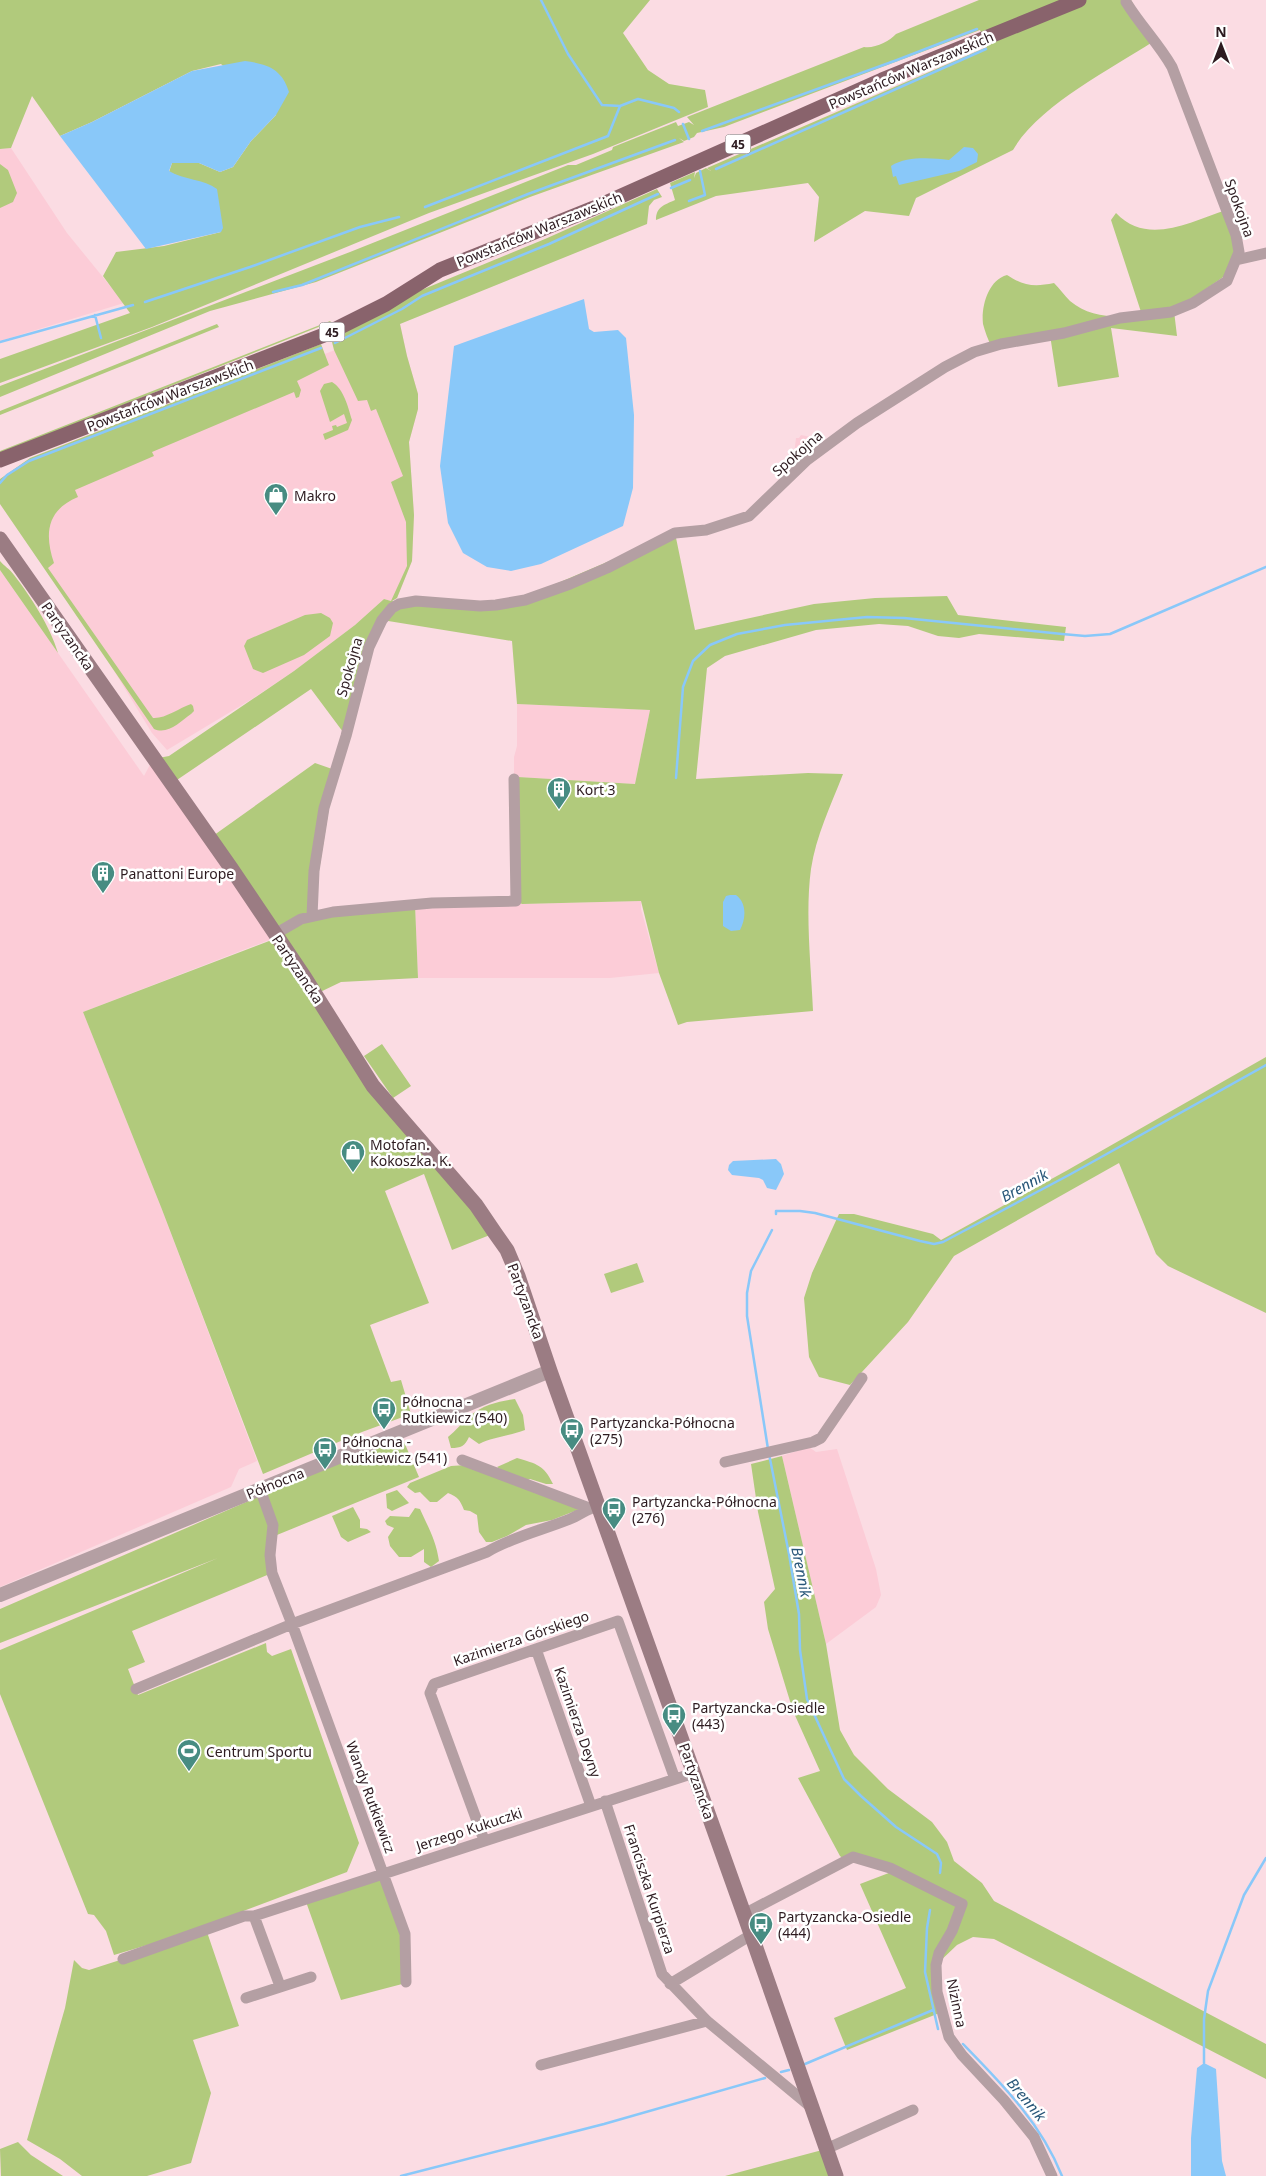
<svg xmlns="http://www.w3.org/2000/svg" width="1266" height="2176" viewBox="0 0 1266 2176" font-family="'Noto Sans',sans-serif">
	<rect width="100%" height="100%" fill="#fbdce3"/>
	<path fill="#fcccd7" d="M 11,148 L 67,233 L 124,303 L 0,341 L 0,149 Z
		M 400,324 L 407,356 L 418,394 L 418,409 L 409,442 L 414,515 L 412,561 L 397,598 L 391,601 L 384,599 L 355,625 L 294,671 L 252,699 L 167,750 L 152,733 L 94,638 L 31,546 L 74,454 Z
		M 801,435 L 811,437 L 808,454 L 792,470 L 796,438 L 799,438 Z
		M 0,570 L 144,776 L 153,759 L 277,937 L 83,1012 L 161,1207 L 257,1461 L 239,1469 L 231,1487 L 0,1587 Z
		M 517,704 L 650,710 L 635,784 L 518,777 L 514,779 L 514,757 L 517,746 Z
		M 516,901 L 522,904 L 641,901 L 641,909 L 659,973 L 610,978 L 418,978 L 415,904 Z
		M 809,1447 L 816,1452 L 837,1449 L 876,1569 L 881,1595 L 876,1607 L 826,1644 L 782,1456 Z"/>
	<path fill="#b1ca7c" d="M 0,0 L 650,0 L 623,33 L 648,70 L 669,84 L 705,90 L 708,107 L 593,154 L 429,213 L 152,327 L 0,383 L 0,359 L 130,313 L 103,276 L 116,252 L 164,246 L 221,232 L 185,179 L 169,172 L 172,163 L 199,163 L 220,172 L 233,167 L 251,141 L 276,115 L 221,64 L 192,71 L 92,122 L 60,136 L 32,96 L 11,148 L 0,149 Z
		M 979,0 L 1131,0 L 1154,41 C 1111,69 1038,106 1013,150 L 916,198 L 909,216 L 865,211 L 814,242 L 819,197 L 808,183 L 716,196 L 656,220 C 656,207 664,205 675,200 L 670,183 L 695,172 L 694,178 L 696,173 L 706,168 L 711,171 L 707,168 L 987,47 L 980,30 L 724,127 L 697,133 L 694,137 L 684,141 L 679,138 L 684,142 L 530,197 L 316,282 L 210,311 L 0,397 L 0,386 L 350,252 L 568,165 L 576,165 L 612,150 L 613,147 L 676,122 L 678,126 L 689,122 L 694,125 L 687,117 L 864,47 C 874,49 890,41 896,34 Z
		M 0,164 L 8,170 L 17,193 L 13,202 L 0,208 Z
		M 657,189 L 662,197 L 654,200 L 649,206 L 647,224 L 400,324 L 407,356 L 418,394 L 418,409 L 409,442 L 414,515 L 412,561 L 397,598 L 392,601 L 399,603 L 511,603 L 675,533 L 695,630 L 814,604 L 875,598 L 947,596 L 958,615 L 1066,627 L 1064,641 L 979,634 L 959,638 L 938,636 L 908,626 L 879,624 L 816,630 L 725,656 L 707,668 L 696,779 L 808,773 L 843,774 C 831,805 816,836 811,869 C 805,913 811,965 813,1011 L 687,1022 L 678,1025 L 659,973 L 641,901 L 522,904 L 516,901 L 518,777 L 635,784 L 650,710 L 517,704 L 512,641 L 382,620 L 346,736 L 311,689 L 171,784 L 153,759 L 169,756 L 294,671 L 355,625 L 384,599 L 391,601 L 407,566 L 406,522 L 391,482 L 403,476 L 376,409 L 371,411 L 367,400 L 358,401 L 334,350 L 332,342 L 334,337 L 419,291 L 545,239 Z
		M 1226,210 L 1236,235 L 1232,271 L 1174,311 L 1177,336 L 1111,328 L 1119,377 L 1058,387 L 1050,335 L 991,346 C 988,339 985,332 983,324 C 981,307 988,280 1007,275 C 1024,286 1034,287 1054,283 C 1060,289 1064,295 1070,301 C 1090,318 1117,318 1142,315 L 1111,220 L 1116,213 C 1147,246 1190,222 1226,210 Z
		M 330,321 L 331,322 L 0,454 L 0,451 Z
		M 217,324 L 219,327 L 0,415 L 0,411 Z
		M 321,344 L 329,365 L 297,381 L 301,390 L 299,397 L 296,398 L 294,392 L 152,452 L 154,456 L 75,490 L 78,497 C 47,510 44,533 54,563 L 48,568 L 153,718 C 165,719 179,708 191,704 L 193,706 L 194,711 L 191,714 C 180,722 168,735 154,729 L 0,504 L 0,479 L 30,458 Z
		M 332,382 C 344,389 348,407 352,420 L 348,430 L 325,440 L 323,434 L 333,430 L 332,426 L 336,425 L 337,427 L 347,423 L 344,414 L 330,422 L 320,391 L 324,384 Z
		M 0,561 C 4,566 10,569 14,575 C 31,597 50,626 58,653 L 0,570 Z
		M 321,613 L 330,618 L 333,623 L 330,636 L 304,655 L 263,673 L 253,669 L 244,646 L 247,640 L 305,615 Z
		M 315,763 L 335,770 L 312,915 L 415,904 L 418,978 L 341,982 L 316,994 L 373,1086 L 495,1233 L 452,1250 L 424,1174 L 385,1191 L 429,1303 L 370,1325 L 391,1382 L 401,1380 L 411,1414 L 362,1432 L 263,1474 L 161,1207 L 83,1012 L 277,938 L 210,838 Z
		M 382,1044 L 411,1086 L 393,1098 L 364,1056 Z
		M 1266,1057 L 1266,1313 L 1168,1266 L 1156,1254 L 1119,1163 L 954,1256 L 908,1322 L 850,1385 L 819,1377 L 809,1357 L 804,1298 L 812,1273 L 839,1214 L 854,1214 L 933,1234 L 941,1240 L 1066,1171 Z
		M 637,1263 L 644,1282 L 611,1293 L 604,1274 Z
		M 515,1399 L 523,1415 L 525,1430 C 509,1436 493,1437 479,1444 L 469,1437 C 465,1446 461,1448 451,1448 L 448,1437 C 456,1431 462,1422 471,1415 C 483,1405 500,1401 515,1399 Z
		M 402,1437 L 419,1477 L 272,1537 L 272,1573 L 132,1631 L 145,1662 L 128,1669 L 138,1695 L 266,1643 L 267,1652 L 272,1656 L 291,1649 L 359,1843 L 347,1872 L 174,1937 L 114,1955 L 106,1931 L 94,1915 L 88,1914 L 0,1694 L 0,1650 L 218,1558 L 0,1643 L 0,1609 L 260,1496 Z
		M 782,1456 L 826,1644 L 840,1730 L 854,1755 L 888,1789 L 932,1822 L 947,1842 L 954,1861 L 982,1883 L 994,1901 L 1266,2044 L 1266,2079 L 994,1939 L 973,1937 L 957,1945 L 936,1965 L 942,2012 L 847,2050 L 834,2018 L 906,1988 L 860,1884 L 894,1871 L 845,1860 L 840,1856 L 798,1778 L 820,1771 L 793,1711 L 768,1629 L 764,1602 L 775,1589 L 758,1512 L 751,1464 Z
		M 517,1458 C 537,1464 544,1465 553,1484 L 546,1484 L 530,1479 L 525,1481 L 507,1474 L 497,1467 Z
		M 466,1465 L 580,1509 L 552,1520 L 526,1525 L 507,1536 L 492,1542 L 486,1542 L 479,1532 L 477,1515 L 470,1511 L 464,1510 C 460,1500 458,1497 448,1493 L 437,1502 L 430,1502 L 420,1492 L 415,1493 L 407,1487 L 410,1483 L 451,1466 Z
		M 397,1490 L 409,1503 L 392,1511 L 387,1508 L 386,1494 Z
		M 353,1507 L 360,1520 L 360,1528 L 367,1529 L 371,1532 L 348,1542 L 341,1537 L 332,1516 Z
		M 415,1508 L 420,1509 C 428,1527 436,1540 439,1561 L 431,1567 L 424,1562 L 424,1549 L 411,1557 L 399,1557 L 390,1546 L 388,1537 L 394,1528 L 387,1525 L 385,1521 L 390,1516 L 409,1517 Z
		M 383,1873 L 405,1934 L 406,1983 L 341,2000 L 305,1899 Z
		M 207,1932 L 239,2026 L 193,2040 L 211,2093 L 191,2163 L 147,2176 L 82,2176 L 60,2159 L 27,2140 L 65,2008 L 74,1960 L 82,1968 L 89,1970 Z
		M 18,2142 L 31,2155 L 63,2176 L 1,2176 L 0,2149 Z
		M 826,2149 L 835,2176 L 725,2176 Z"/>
	<path fill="#89c8f9" d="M 245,61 C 268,64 282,69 289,92 L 276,115 L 251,141 L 233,167 L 220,172 L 199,163 L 172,163 L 169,171 C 184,180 204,179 217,189 L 223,228 L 221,232 L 146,249 L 60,136 L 92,122 L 192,71 Z
		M 964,147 L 973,148 L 978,154 L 977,162 L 959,171 L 899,185 L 896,176 L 893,177 L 891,166 C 907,156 931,158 949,160 Z
		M 584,299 L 589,329 L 594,332 L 618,330 L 626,338 L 634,415 L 633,488 L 623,526 L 541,564 L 511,571 L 487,567 L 463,553 L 448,523 L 440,466 L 454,346 Z
		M 730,895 L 736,895 C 747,903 746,919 740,930 L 731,931 L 723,926 L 723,902 L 726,896 Z
		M 776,1159 L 781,1164 L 784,1174 L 776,1190 L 767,1188 L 763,1180 L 759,1178 L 732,1175 L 728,1170 L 729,1165 L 733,1161 Z
		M 1204,2063 L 1216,2069 L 1222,2161 L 1226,2176 L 1191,2176 L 1191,2138 L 1197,2068 Z"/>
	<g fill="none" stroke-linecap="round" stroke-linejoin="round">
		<path stroke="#89c8f9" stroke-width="2.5" d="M 620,106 L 638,99 L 674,108 L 679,112
			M 683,124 L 689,139
			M 702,131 L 897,60 L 977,29
			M 716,169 L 986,49
			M 671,188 L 690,180
			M 689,201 L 705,195 L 700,171
			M 425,207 L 608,136 L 620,106 L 602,105 L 568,54 L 541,0
			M 273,292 L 302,285 L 528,194 L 675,140
			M 145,302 L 250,267 L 360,227 L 399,217
			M 95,315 L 101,338
			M 0,342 L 133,305
			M 335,343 L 402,309 L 422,296 L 549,244 L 658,194
			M 0,483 L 7,475 L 29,461 L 321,348
			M 676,778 L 683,687 L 693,661 L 710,645 L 737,634 L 785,625 L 867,617 L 904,618 L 1062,634 L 1085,636 L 1110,634 L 1266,567
			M 776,1214 L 776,1211 L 800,1211 L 815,1213 L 920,1241 L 934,1244 L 943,1242 L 1069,1175 L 1266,1065
			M 768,1449 L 747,1316 L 747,1293 L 751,1271 L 772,1230
			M 769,1454 L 789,1554 L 799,1614 L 800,1650 L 807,1699 L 844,1779 L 861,1796 L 896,1827 L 937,1854 L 941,1863 L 940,1873
			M 930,1910 L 927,1928 L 925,1972 L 938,2029
			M 963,2044 C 1002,2084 1041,2123 1062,2176
			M 1204,2063 L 1204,2019 L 1208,1991 L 1244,1895 L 1266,1858
			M 805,2064 L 933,2010
			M 781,2072 L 789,2070
			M 401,2176 L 604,2124 L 765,2078"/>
		<path stroke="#b49fa3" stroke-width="11" d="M 1236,260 L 1266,253
			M 312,916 L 314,871 L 324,808 L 346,736 L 369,647 L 382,620 L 392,608 L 399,604 L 416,601 L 480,606 L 496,605 L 525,600 L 570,584 L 607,568 L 675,533 L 706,530 L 749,516 L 807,460 L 857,423 L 945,367 L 974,352 L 1001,344 L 1064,333 L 1120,318 L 1171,312 L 1193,303 L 1227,281 L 1239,252 L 1236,235 L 1172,67 C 1159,44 1140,25 1126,2
			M 275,934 L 301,919 L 333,912 L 432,903 L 516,901 L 514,779
			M 462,1460 L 589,1508
			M 725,1462 L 813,1442 L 821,1438 L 862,1378
			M 536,1649 L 591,1806
			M 136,1689 L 292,1624 L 272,1573 L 270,1555 L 273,1525 L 260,1489
			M 605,1801 L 662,1974 L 707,2021 L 811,2107
			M 484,1840 L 430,1693 L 434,1684 L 618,1621 L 675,1779
			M 744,1914 L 853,1857 L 890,1868 L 962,1904 L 952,1931 L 939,1953 L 936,1965 L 937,1992 L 949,2037 L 962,2055 L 1004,2100 L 1034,2137 L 1052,2176
			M 254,1916 L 280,1986
			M 123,1959 L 244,1916 L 254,1916 L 694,1773
			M 406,1982 L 405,1934 L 292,1624 L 487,1552 C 512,1537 543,1530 570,1519 C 580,1515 588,1508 598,1506
			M 670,1984 L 751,1935
			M 246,1998 L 311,1977
			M 541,2065 L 707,2021
			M 826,2149 L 913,2110"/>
		<path stroke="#b49fa3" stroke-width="14" d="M 0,1595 L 550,1371"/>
		<path stroke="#9b7c83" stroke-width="15" d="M 0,539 L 231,868 L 305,978 L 373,1086 L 476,1205 L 495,1233 L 507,1250 L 518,1276 L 550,1371 L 744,1914 L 836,2176"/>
		<path stroke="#89636c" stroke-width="15" d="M 0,460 L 324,335 L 386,304 L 440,270 L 594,208 L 882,80 L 1079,0"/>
	</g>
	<defs>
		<g id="shop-pin" transform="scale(1.25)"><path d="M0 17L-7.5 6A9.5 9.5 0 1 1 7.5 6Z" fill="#478c82" stroke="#fff"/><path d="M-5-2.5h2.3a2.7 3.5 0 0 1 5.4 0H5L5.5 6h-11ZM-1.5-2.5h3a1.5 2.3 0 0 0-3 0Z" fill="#fff"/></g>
		<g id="building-pin" transform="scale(1.25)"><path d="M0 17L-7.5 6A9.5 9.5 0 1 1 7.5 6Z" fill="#478c82" stroke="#fff"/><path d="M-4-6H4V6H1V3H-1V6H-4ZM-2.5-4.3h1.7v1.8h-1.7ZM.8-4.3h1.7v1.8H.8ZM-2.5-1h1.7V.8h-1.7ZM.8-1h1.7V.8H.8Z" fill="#fff"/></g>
		<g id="bus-pin" transform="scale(1.25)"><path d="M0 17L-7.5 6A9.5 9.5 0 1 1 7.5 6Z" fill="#478c82" stroke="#fff"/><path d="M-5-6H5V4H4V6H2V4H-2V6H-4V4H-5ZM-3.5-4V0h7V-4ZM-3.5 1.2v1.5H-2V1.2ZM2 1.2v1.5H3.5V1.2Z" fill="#fff"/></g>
		<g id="stadium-pin" transform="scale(1.25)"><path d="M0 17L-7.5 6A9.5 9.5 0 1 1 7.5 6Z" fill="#478c82" stroke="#fff"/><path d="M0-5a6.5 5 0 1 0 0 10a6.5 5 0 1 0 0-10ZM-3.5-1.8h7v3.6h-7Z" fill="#fff"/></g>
	</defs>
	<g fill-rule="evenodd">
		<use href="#shop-pin" x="276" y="495"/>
		<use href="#building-pin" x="559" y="789"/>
		<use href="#building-pin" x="103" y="873"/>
		<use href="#shop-pin" x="353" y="1152"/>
		<use href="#bus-pin" x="384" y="1409"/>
		<use href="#bus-pin" x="572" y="1430"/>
		<use href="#bus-pin" x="325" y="1449"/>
		<use href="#bus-pin" x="614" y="1509"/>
		<use href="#bus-pin" x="674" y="1715"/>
		<use href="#stadium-pin" x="189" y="1751"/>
		<use href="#bus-pin" x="761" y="1924"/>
	</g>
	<g text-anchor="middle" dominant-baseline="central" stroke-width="5" stroke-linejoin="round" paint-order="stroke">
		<g fill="#fff" stroke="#6c5f63" stroke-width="1">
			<rect x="725.5" y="134.5" width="25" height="19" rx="4"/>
			<rect x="319.5" y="322.5" width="25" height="19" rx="4"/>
		</g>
		<g font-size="12" font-weight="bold" fill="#2d1b20">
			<text x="738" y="144">45</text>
			<text x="332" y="332">45</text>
		</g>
		<g font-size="14" fill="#2d1b20" stroke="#fff">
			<text transform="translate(911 70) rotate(-23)">Powstańców Warszawskich</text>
			<text transform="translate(1240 208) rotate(70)">Spokojna</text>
			<text transform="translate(539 229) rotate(-22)">Powstańców Warszawskich</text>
			<text transform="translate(170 395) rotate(-21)">Powstańców Warszawskich</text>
			<text transform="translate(797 453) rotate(-41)">Spokojna</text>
			<text transform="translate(68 636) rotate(55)">Partyzancka</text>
			<text transform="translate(349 667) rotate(-74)">Spokojna</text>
			<text transform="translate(298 969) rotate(56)">Partyzancka</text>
			<text transform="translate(526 1301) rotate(70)">Partyzancka</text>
			<text transform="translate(275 1483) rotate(-22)">Północna</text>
			<text transform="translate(521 1638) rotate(-19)">Kazimierza Górskiego</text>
			<text transform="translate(578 1722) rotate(71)">Kazimierza Deyny</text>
			<text transform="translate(697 1781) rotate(71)">Partyzancka</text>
			<text transform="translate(371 1797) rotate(70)">Wandy Rutkiewicz</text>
			<text transform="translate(469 1829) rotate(-18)">Jerzego Kukuczki</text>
			<text transform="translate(650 1889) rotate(72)">Franciszka Kurpierza</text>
			<text transform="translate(957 2003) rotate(78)">Nizinna</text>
		</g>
		<g font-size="14" fill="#2d1b20" stroke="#fff" text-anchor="start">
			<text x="294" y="495">Makro</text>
			<text x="576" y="789">Kort 3</text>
			<text x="120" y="873">Panattoni Europe</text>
			<text x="370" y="1144">Motofan.<tspan x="370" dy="16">Kokoszka. K.</tspan></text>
			<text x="402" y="1401">Północna -<tspan x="402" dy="16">Rutkiewicz (540)</tspan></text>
			<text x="590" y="1422">Partyzancka-Północna<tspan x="590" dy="16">(275)</tspan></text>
			<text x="342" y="1441">Północna -<tspan x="342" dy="16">Rutkiewicz (541)</tspan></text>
			<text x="632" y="1501">Partyzancka-Północna<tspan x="632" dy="16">(276)</tspan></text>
			<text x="692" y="1707">Partyzancka-Osiedle<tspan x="692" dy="16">(443)</tspan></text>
			<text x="206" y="1751">Centrum Sportu</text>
			<text x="778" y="1916">Partyzancka-Osiedle<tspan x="778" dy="16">(444)</tspan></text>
		</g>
		<g font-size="15" font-style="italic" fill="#295779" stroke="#fff">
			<text transform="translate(1024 1185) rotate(-29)">Brennik</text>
			<text transform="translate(802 1572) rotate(79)">Brennik</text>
			<text transform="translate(1027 2099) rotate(50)">Brennik</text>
		</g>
	</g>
	<g transform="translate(1221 45)" stroke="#ffffff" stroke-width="4" paint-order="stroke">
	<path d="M0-4L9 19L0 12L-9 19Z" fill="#2d1b20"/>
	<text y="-8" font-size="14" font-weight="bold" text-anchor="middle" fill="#2d1b20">N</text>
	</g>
</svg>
